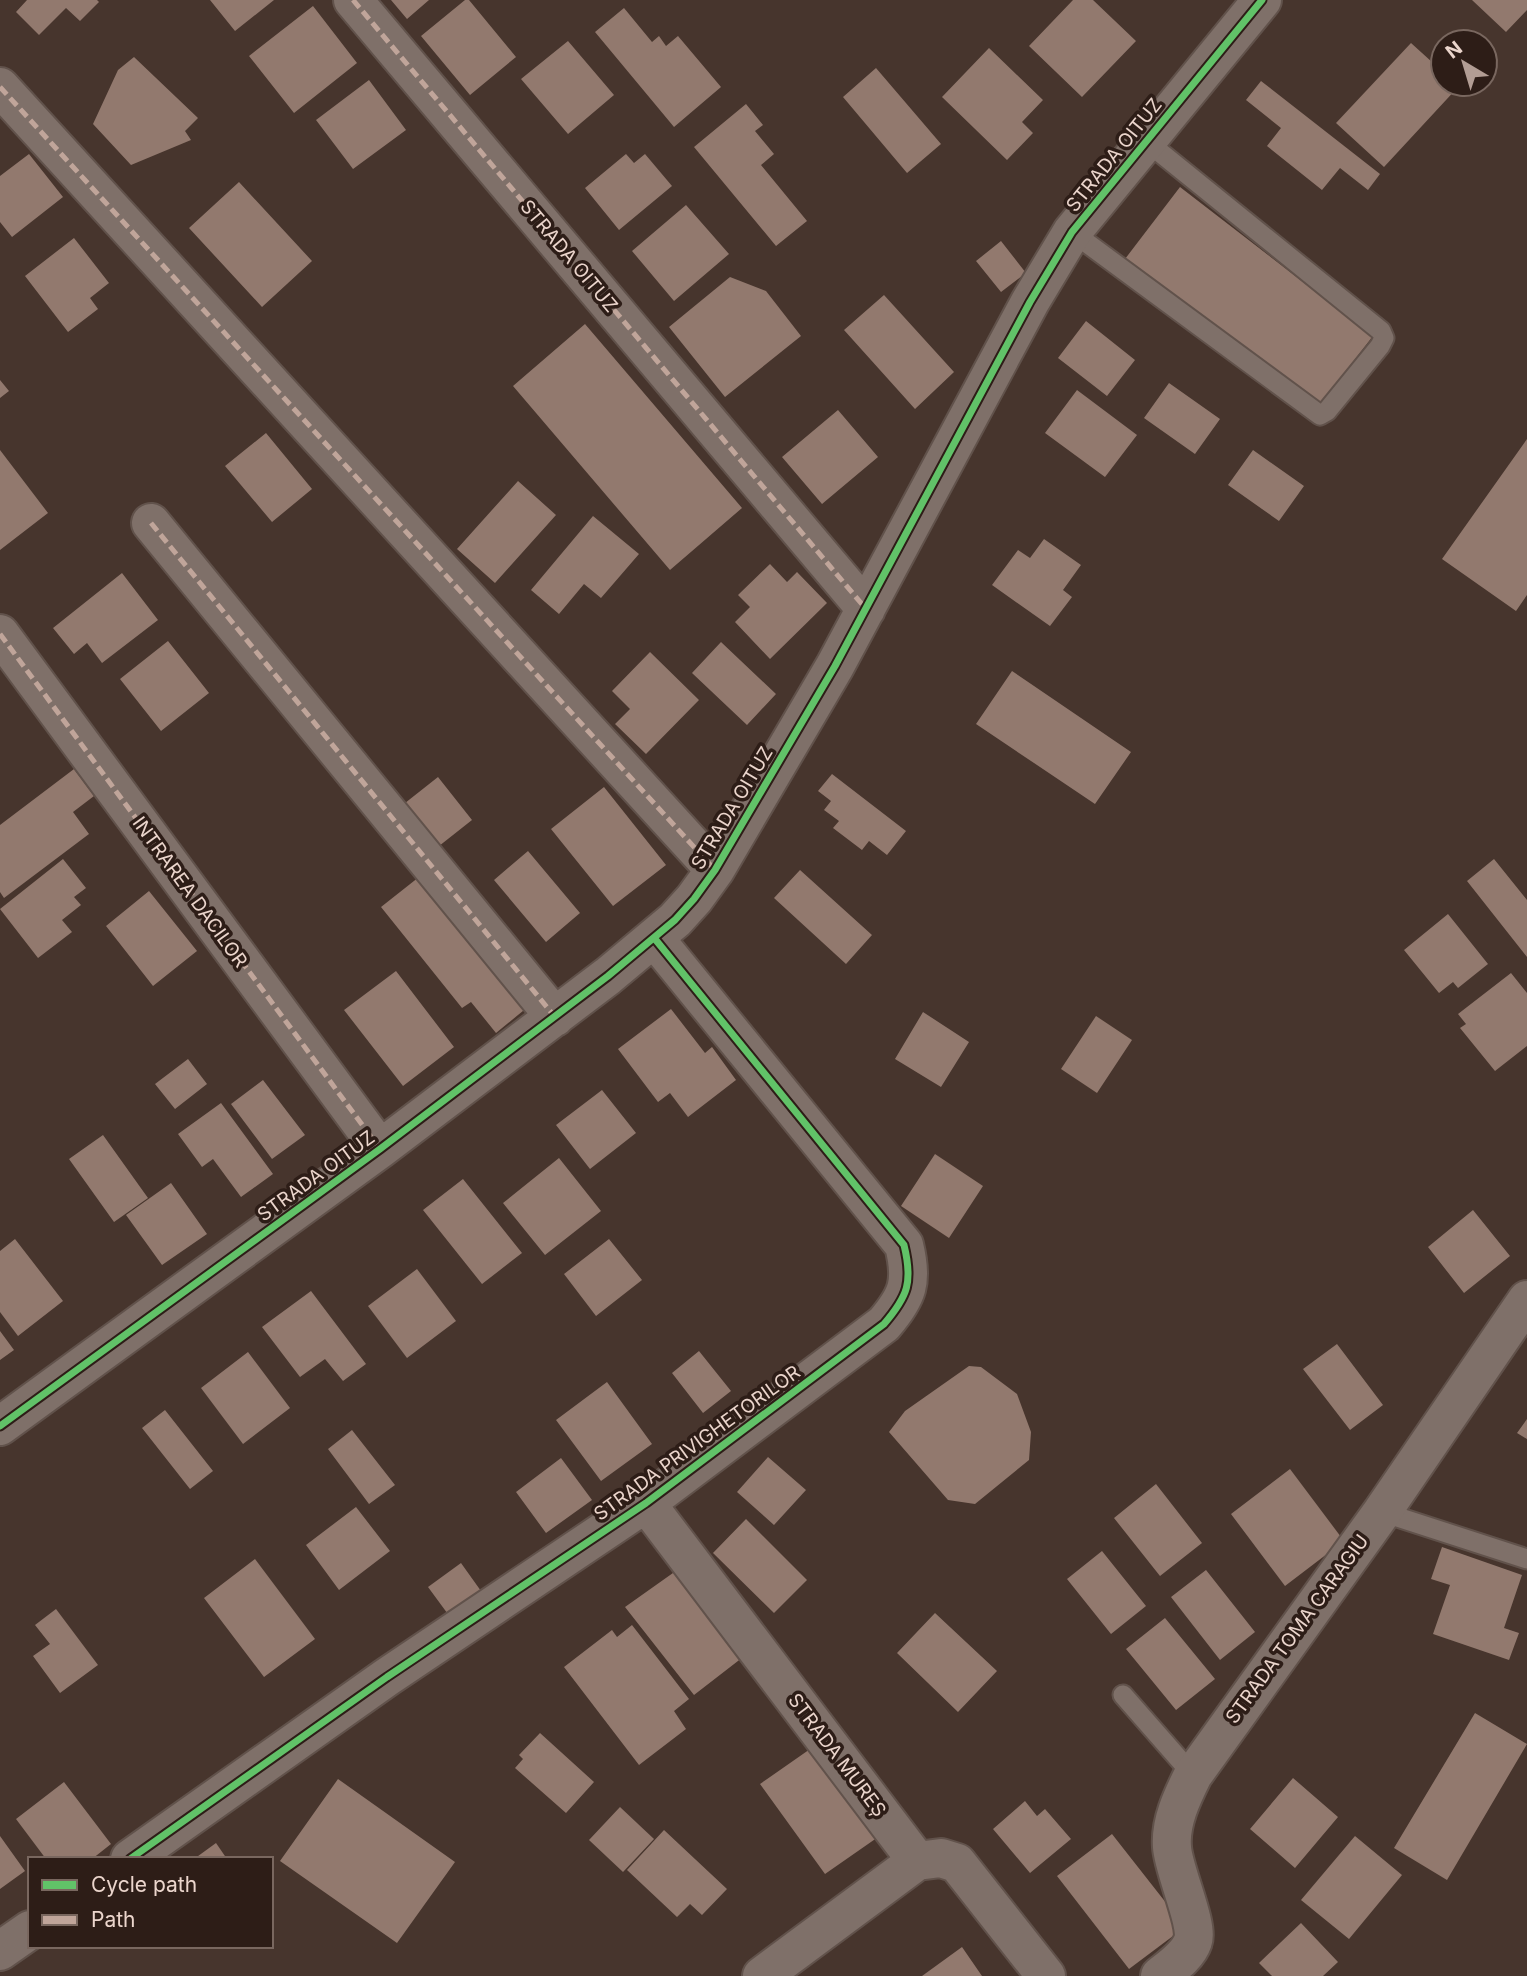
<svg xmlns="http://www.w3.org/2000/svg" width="1527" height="1976" viewBox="0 0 1527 1976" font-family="Inter,sans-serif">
	<rect width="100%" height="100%" fill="#47352d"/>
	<path fill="#92796e" d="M 27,0 L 97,0 L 99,2 L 80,21 L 66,8 L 39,35 L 16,12 Z
		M 210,0 L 274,0 L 235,31 Z
		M 391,0 L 429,0 L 407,19 Z
		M 465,0 L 469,0 L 516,57 L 470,95 L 421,36 Z
		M 1073,0 L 1093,0 L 1136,41 L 1082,97 L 1029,46 Z
		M 1472,0 L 1527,0 L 1527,10 L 1506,32 Z
		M 313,6 L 357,63 L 294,113 L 249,56 Z
		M 624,8 L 652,42 L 659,36 L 666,46 L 678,36 L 721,87 L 674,127 L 595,32 Z
		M 568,41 L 614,95 L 568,134 L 521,79 Z
		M 1411,43 L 1443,72 L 1443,84 L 1457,84 L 1459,86 L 1384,167 L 1336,123 Z
		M 989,48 L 1043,100 L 1022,122 L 1033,133 L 1007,160 L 942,97 Z
		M 134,57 L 198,118 L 185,131 L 191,140 L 131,165 L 93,124 L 118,70 Z
		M 876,68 L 941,144 L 907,173 L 843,97 Z
		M 369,80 L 406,130 L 353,169 L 316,120 Z
		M 1261,81 L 1380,174 L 1368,190 L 1340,168 L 1322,190 L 1267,146 L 1281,128 L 1246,100 Z
		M 746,104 L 763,125 L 755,131 L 774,154 L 761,165 L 807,221 L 776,246 L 694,147 Z
		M 29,154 L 63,197 L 12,237 L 0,222 L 0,176 Z
		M 626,154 L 634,163 L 645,154 L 672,186 L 619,230 L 585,188 Z
		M 239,182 L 312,261 L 262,307 L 189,228 Z
		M 1180,187 L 1373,336 L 1318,407 L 1125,259 Z
		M 686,205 L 729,254 L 674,301 L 632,251 Z
		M 74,238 L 109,283 L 90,298 L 98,309 L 68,332 L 25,276 Z
		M 1001,241 L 1026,273 L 1001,292 L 976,261 Z
		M 730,277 L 766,291 L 801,336 L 725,397 L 669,327 Z
		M 884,295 L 954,372 L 915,409 L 844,330 Z
		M 1086,321 L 1135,360 L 1107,396 L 1058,358 Z
		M 585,324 L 742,508 L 670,570 L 513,386 Z
		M 0,380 L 9,391 L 0,398 Z
		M 1169,383 L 1220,419 L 1195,454 L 1144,418 Z
		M 1077,390 L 1137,435 L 1105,477 L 1045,433 Z
		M 838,410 L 878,457 L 822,504 L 782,457 Z
		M 266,433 L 312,489 L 272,522 L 225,466 Z
		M 1527,439 L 1527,595 L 1516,611 L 1442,559 Z
		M 0,450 L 48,513 L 0,550 Z
		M 1253,450 L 1304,486 L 1279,521 L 1228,485 Z
		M 518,481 L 556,515 L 495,583 L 457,549 Z
		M 593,516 L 639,554 L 601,598 L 584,584 L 559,614 L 531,590 Z
		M 1044,539 L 1081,565 L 1063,590 L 1072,597 L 1050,626 L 992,585 L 1018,550 L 1030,558 Z
		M 770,564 L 787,582 L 797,572 L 827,603 L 770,659 L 735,622 L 750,607 L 738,595 Z
		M 122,573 L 158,620 L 102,663 L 87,643 L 74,654 L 53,628 Z
		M 168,641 L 209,693 L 161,731 L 120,679 Z
		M 721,642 L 776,694 L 747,725 L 692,673 Z
		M 650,652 L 699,700 L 646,754 L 615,724 L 630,709 L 612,691 Z
		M 1012,671 L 1131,752 L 1095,804 L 976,724 Z
		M 74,769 L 94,796 L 73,812 L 89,834 L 4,898 L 0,892 L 0,825 Z
		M 832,774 L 906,831 L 887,855 L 869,841 L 862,850 L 833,828 L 839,821 L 824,810 L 831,801 L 818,791 Z
		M 438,777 L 472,820 L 434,850 L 400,807 Z
		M 604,787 L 666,865 L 613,906 L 551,829 Z
		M 528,851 L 580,913 L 546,942 L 494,880 Z
		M 63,859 L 86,888 L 74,897 L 81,905 L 62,920 L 72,932 L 38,958 L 0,909 Z
		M 1494,859 L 1527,900 L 1527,957 L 1467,881 Z
		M 800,870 L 872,935 L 846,964 L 774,898 Z
		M 419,877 L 529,1006 L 496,1033 L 471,1002 L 462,1008 L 381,907 Z
		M 149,891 L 197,951 L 153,986 L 106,926 Z
		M 1448,914 L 1488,964 L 1458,988 L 1453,982 L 1439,993 L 1404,950 Z
		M 396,971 L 454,1047 L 403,1086 L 344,1010 Z
		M 1511,973 L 1527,993 L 1527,1046 L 1495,1071 L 1460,1028 L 1466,1024 L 1458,1014 Z
		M 671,1009 L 705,1053 L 712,1047 L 736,1080 L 688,1117 L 670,1093 L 658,1102 L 618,1049 Z
		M 923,1012 L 969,1042 L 941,1087 L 895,1059 Z
		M 1096,1016 L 1132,1040 L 1097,1093 L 1061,1069 Z
		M 188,1059 L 207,1084 L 175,1109 L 155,1084 Z
		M 263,1080 L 305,1135 L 272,1159 L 231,1104 Z
		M 602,1090 L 636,1133 L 590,1169 L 556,1125 Z
		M 221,1103 L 273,1174 L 241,1197 L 213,1159 L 202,1167 L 178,1134 Z
		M 103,1135 L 148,1198 L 114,1222 L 69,1159 Z
		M 935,1154 L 983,1186 L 949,1238 L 901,1206 Z
		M 559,1158 L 601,1211 L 545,1255 L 503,1203 Z
		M 463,1179 L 522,1253 L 482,1284 L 423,1210 Z
		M 171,1183 L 207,1234 L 162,1265 L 126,1215 Z
		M 1473,1210 L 1510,1256 L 1464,1293 L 1428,1247 Z
		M 15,1239 L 63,1301 L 18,1336 L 0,1312 L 0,1251 Z
		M 609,1239 L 642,1280 L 596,1316 L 564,1274 Z
		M 417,1269 L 456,1321 L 407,1358 L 368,1306 Z
		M 311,1291 L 366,1364 L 343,1381 L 325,1359 L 300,1377 L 262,1327 Z
		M 0,1331 L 14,1350 L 0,1360 Z
		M 1337,1344 L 1383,1405 L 1350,1430 L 1303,1369 Z
		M 699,1351 L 731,1391 L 703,1413 L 672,1373 Z
		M 248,1352 L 290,1408 L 243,1444 L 201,1388 Z
		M 969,1366 L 981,1367 L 1017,1394 L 1031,1432 L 1029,1460 L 975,1504 L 948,1500 L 889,1432 L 905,1411 Z
		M 607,1382 L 652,1444 L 601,1481 L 556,1420 Z
		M 165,1410 L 213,1471 L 190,1489 L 142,1428 Z
		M 1527,1419 L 1527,1439 L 1517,1433 Z
		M 352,1430 L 395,1485 L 369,1504 L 328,1449 Z
		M 768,1457 L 806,1490 L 774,1525 L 737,1492 Z
		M 561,1458 L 592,1500 L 546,1533 L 516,1492 Z
		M 1290,1469 L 1344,1541 L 1285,1586 L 1231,1514 Z
		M 1156,1484 L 1202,1543 L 1160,1576 L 1114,1518 Z
		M 356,1507 L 390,1551 L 339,1590 L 306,1545 Z
		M 746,1519 L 807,1580 L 774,1613 L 713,1553 Z
		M 1442,1547 L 1522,1575 L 1504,1628 L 1519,1633 L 1509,1660 L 1433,1634 L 1450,1585 L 1431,1579 Z
		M 1102,1551 L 1146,1606 L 1111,1634 L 1067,1579 Z
		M 255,1559 L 315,1639 L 264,1677 L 204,1598 Z
		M 461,1563 L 486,1598 L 453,1621 L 428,1587 Z
		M 680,1568 L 747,1654 L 694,1695 L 625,1607 Z
		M 1206,1570 L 1255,1632 L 1220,1660 L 1171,1597 Z
		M 56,1609 L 98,1665 L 60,1693 L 33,1656 L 50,1644 L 35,1625 Z
		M 935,1613 L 997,1671 L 958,1712 L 897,1653 Z
		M 1165,1618 L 1215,1679 L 1176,1710 L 1126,1649 Z
		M 632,1625 L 689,1699 L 674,1711 L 686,1729 L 639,1765 L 564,1667 L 612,1630 L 617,1637 Z
		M 1475,1713 L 1527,1744 L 1447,1880 L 1394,1848 Z
		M 540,1733 L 594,1782 L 566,1813 L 515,1768 L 523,1759 L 519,1755 Z
		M 813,1747 L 881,1835 L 825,1874 L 760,1784 Z
		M 1293,1778 L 1338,1817 L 1295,1868 L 1250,1829 Z
		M 338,1779 L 455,1862 L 397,1943 L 280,1861 Z
		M 64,1782 L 111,1844 L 92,1859 L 46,1859 L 16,1819 Z
		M 1025,1801 L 1037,1816 L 1045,1809 L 1071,1839 L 1030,1873 L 993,1829 Z
		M 620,1807 L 654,1839 L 623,1872 L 589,1840 Z
		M 664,1830 L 727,1889 L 702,1915 L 690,1904 L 677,1917 L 627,1870 Z
		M 1112,1834 L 1185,1927 L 1129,1969 L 1057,1876 Z
		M 0,1836 L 25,1871 L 0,1889 Z
		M 1355,1836 L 1402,1875 L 1349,1939 L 1301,1900 Z
		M 216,1843 L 227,1859 L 194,1859 Z
		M 1301,1923 L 1338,1962 L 1323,1976 L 1272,1976 L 1259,1963 Z
		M 962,1947 L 982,1976 L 922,1976 Z"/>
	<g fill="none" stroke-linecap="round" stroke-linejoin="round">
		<g stroke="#61524b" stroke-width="23">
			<path id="lane" d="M 1072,232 L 1320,415 L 1327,411 L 1380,346 L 1384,338 L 1381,331 L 1146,141
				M 1382,1512 L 1527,1559
				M 1123,1695 L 1193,1775"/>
		</g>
		<g stroke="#61524b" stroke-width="42">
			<path id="street" d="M 353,0 L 866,609
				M 0,87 L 715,870
				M 151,523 L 555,1017
				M 0,634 L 380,1149
				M 0,1426 L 380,1149 L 608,976 L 675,920 L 694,899 L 715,870 L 835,666 L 1030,302 L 1072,232 L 1262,0
				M 646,1503 L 917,1861
				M 130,1859 L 387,1677 L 646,1503 L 884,1324 C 908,1296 913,1282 904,1245 L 655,939
				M 0,1951 L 30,1930
				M 762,1976 L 917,1861 L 941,1858 L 957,1863 L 1046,1976
				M 1160,1976 C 1171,1967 1188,1956 1193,1941 C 1199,1926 1173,1869 1172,1847 C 1170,1822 1182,1797 1193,1775 L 1382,1512 L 1527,1300"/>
		</g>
		<use href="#lane" stroke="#7f7069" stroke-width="19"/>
		<use href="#street" stroke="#7f7069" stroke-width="38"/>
		<path stroke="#c0a59a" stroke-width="5" stroke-dasharray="10 5" stroke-linecap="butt" d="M 353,0 L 866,609
			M 0,87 L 715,870
			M 151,523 L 555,1017
			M 0,634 L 380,1149"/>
		<g stroke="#2d1d17" stroke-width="11">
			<path id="cycleway" d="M 0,1426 L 380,1149 L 608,976 L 675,920 L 694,899 L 715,870 L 835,666 L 1030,302 L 1072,232 L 1262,0
				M 130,1859 L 387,1677 L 646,1503 L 884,1324 C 908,1296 913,1282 904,1245 L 655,939"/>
		</g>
		<use href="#cycleway" stroke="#61c268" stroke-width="7"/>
	</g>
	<g text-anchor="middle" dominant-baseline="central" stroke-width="7" stroke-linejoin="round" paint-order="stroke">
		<g font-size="19" fill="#ebd5cc" stroke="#2d1d17">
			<text transform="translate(1114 155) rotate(-51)">STRADA OITUZ</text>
			<text transform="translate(569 256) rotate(50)">STRADA OITUZ</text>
			<text transform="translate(732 808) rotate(-59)">STRADA OITUZ</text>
			<text transform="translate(190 892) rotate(54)">INTRAREA DACILOR</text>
			<text transform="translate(316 1176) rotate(-36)">STRADA OITUZ</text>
			<text transform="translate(697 1443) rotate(-36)">STRADA PRIVIGHETORILOR</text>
			<text transform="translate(1297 1629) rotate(-54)">STRADA TOMA CARAGIU</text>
			<text transform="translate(837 1755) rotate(53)">STRADA MUREȘ</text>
		</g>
	</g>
	<rect x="28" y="1857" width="245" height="91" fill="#2d1d17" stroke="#79675f" stroke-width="2"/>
	<rect x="42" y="1880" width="35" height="10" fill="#61c268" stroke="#79675f" stroke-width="2"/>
	<text x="91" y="1892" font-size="21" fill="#ebd5cc">Cycle path</text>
	<rect x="42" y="1915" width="35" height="10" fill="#c0a59a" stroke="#79675f" stroke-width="2"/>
	<text x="91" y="1927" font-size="21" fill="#ebd5cc">Path</text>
	<g transform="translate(1464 63) rotate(322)"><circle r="33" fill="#2d1d17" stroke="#79675f" stroke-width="2"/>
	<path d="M0-5L12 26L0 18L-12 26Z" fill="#b29d94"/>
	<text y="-10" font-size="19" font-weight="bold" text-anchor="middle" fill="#ebd5cc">N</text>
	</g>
</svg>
